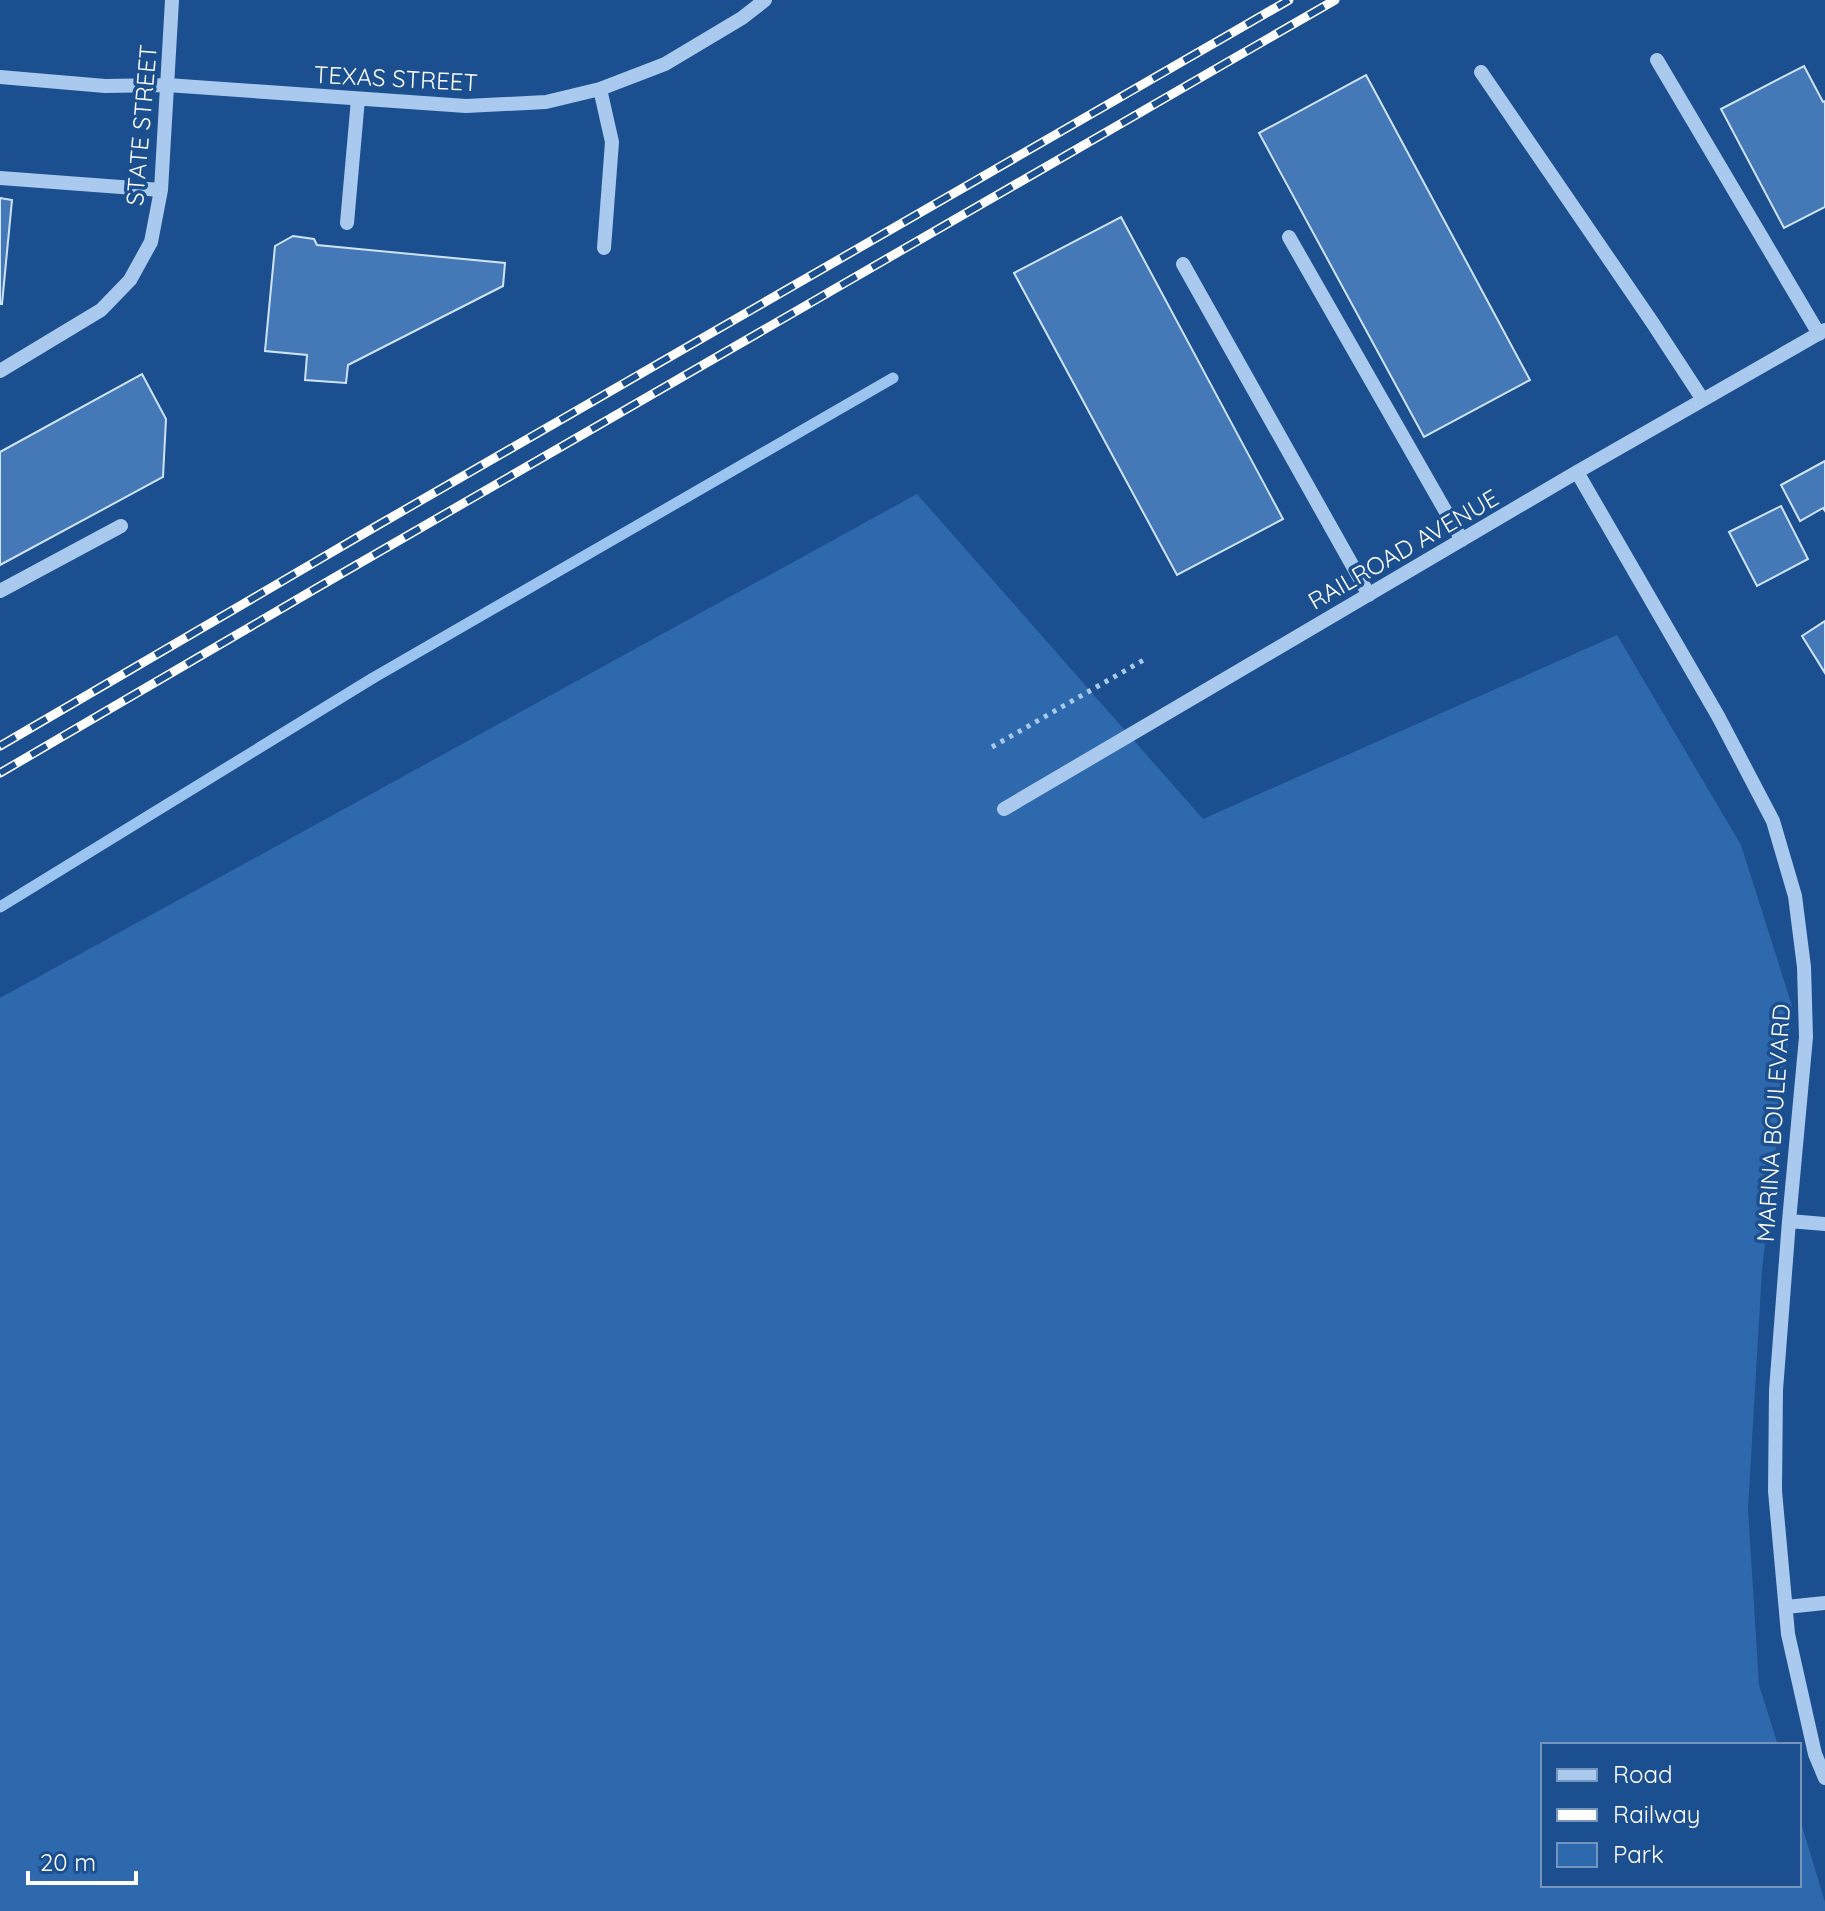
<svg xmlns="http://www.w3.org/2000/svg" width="1825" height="1911" viewBox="0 0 1825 1911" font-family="Quicksand,sans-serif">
	<rect width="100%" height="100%" fill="#1b4f8f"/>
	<path fill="#2e69ad" d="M 917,494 L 1203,819 L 1617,635 L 1741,845 L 1792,1006 L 1762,1270 L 1748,1509 L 1759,1685 L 1778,1745 L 1543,1745 L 1543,1885 L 1799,1885 L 1799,1816 L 1825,1902 L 1825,1911 L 0,1911 L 0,998 Z"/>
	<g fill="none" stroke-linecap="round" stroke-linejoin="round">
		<path stroke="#9cc4f0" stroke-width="11" d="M 0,907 L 373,678 L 893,378"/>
	</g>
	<path fill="#4478b7" stroke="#cfe3fa" stroke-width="2" d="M 1804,66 L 1823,102 L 1825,101 L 1825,207 L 1784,228 L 1721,109 Z
		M 1366,75 L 1530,380 L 1424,437 L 1259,133 Z
		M 0,198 L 12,200 L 2,304 L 0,304 Z
		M 1121,217 L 1283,519 L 1177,575 L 1014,273 Z
		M 293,236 L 314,239 L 317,245 L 505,263 L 503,286 L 348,365 L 346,383 L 305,380 L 307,355 L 265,351 L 275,246 Z
		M 142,374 L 166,419 L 163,477 L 0,565 L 0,452 Z
		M 1825,461 L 1825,511 L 1823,508 L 1800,521 L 1781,485 Z
		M 1781,506 L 1808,559 L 1757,586 L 1729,532 Z
		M 1825,621 L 1825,673 L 1802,636 Z"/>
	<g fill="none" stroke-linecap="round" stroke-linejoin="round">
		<path stroke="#a9c9ee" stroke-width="5" stroke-dasharray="4 6" stroke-linecap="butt" d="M 992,747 L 1147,658"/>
		<path stroke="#a9c9ee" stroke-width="14" d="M 1657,60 L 1819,334
			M 1481,72 L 1652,322 L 1703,400
			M 0,77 L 105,86 L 167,85 L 466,106 L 546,102 L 600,89 L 665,64 L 742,18 L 765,0
			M 600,89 L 612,142 L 604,248
			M 0,178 L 161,190
			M 347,223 L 358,99
			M 1289,237 L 1462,540
			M 1183,264 L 1369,595
			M 0,371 L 101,310 L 130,280 L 151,242 L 161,190 L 172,0
			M 1577,472 L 1718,716 L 1773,821 L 1795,896 L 1804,967 L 1806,1037 L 1789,1221 L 1776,1390 L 1775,1491 L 1788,1634 L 1815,1754 L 1825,1778
			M 0,591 L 121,526
			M 1004,809 L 1577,472 L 1825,330
			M 1789,1221 L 1825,1224
			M 1786,1607 L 1825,1603"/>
		<g stroke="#fff" stroke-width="9">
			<path id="rail" d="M 0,746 L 380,524 L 1289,0
				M 0,773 L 327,582 L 1335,0"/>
		</g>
		<use href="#rail" stroke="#1b4f8f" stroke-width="6" stroke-dasharray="18" stroke-linecap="butt"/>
	</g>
	<g text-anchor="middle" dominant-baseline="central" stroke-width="7" stroke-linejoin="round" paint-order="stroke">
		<g font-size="24" fill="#fff" stroke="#1b4f8f">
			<text transform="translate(396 78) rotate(3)">TEXAS STREET</text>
			<text transform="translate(141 125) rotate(-85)">STATE STREET</text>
			<text transform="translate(1403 549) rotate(-30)">RAILROAD AVENUE</text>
			<text transform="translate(1773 1123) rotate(-86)">MARINA BOULEVARD</text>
		</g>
	</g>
	<rect x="1541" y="1743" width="260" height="144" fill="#1b4f8f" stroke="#7695bc" stroke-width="2"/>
	<rect x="1557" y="1769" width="40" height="12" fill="#a9c9ee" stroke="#7695bc" stroke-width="2"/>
	<text x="1613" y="1783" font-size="24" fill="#ffffff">Road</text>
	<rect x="1557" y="1809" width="40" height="12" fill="#ffffff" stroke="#7695bc" stroke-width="2"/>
	<text x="1613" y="1823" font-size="24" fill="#ffffff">Railway</text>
	<rect x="1557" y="1843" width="40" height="24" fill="#2e69ad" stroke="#7695bc" stroke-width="2"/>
	<text x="1613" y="1863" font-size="24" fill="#ffffff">Park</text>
	<path d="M28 1871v12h108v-12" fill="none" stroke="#ffffff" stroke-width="4"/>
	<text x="40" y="1871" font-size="24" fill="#ffffff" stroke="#1b4f8f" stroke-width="6" paint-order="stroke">20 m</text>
</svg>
